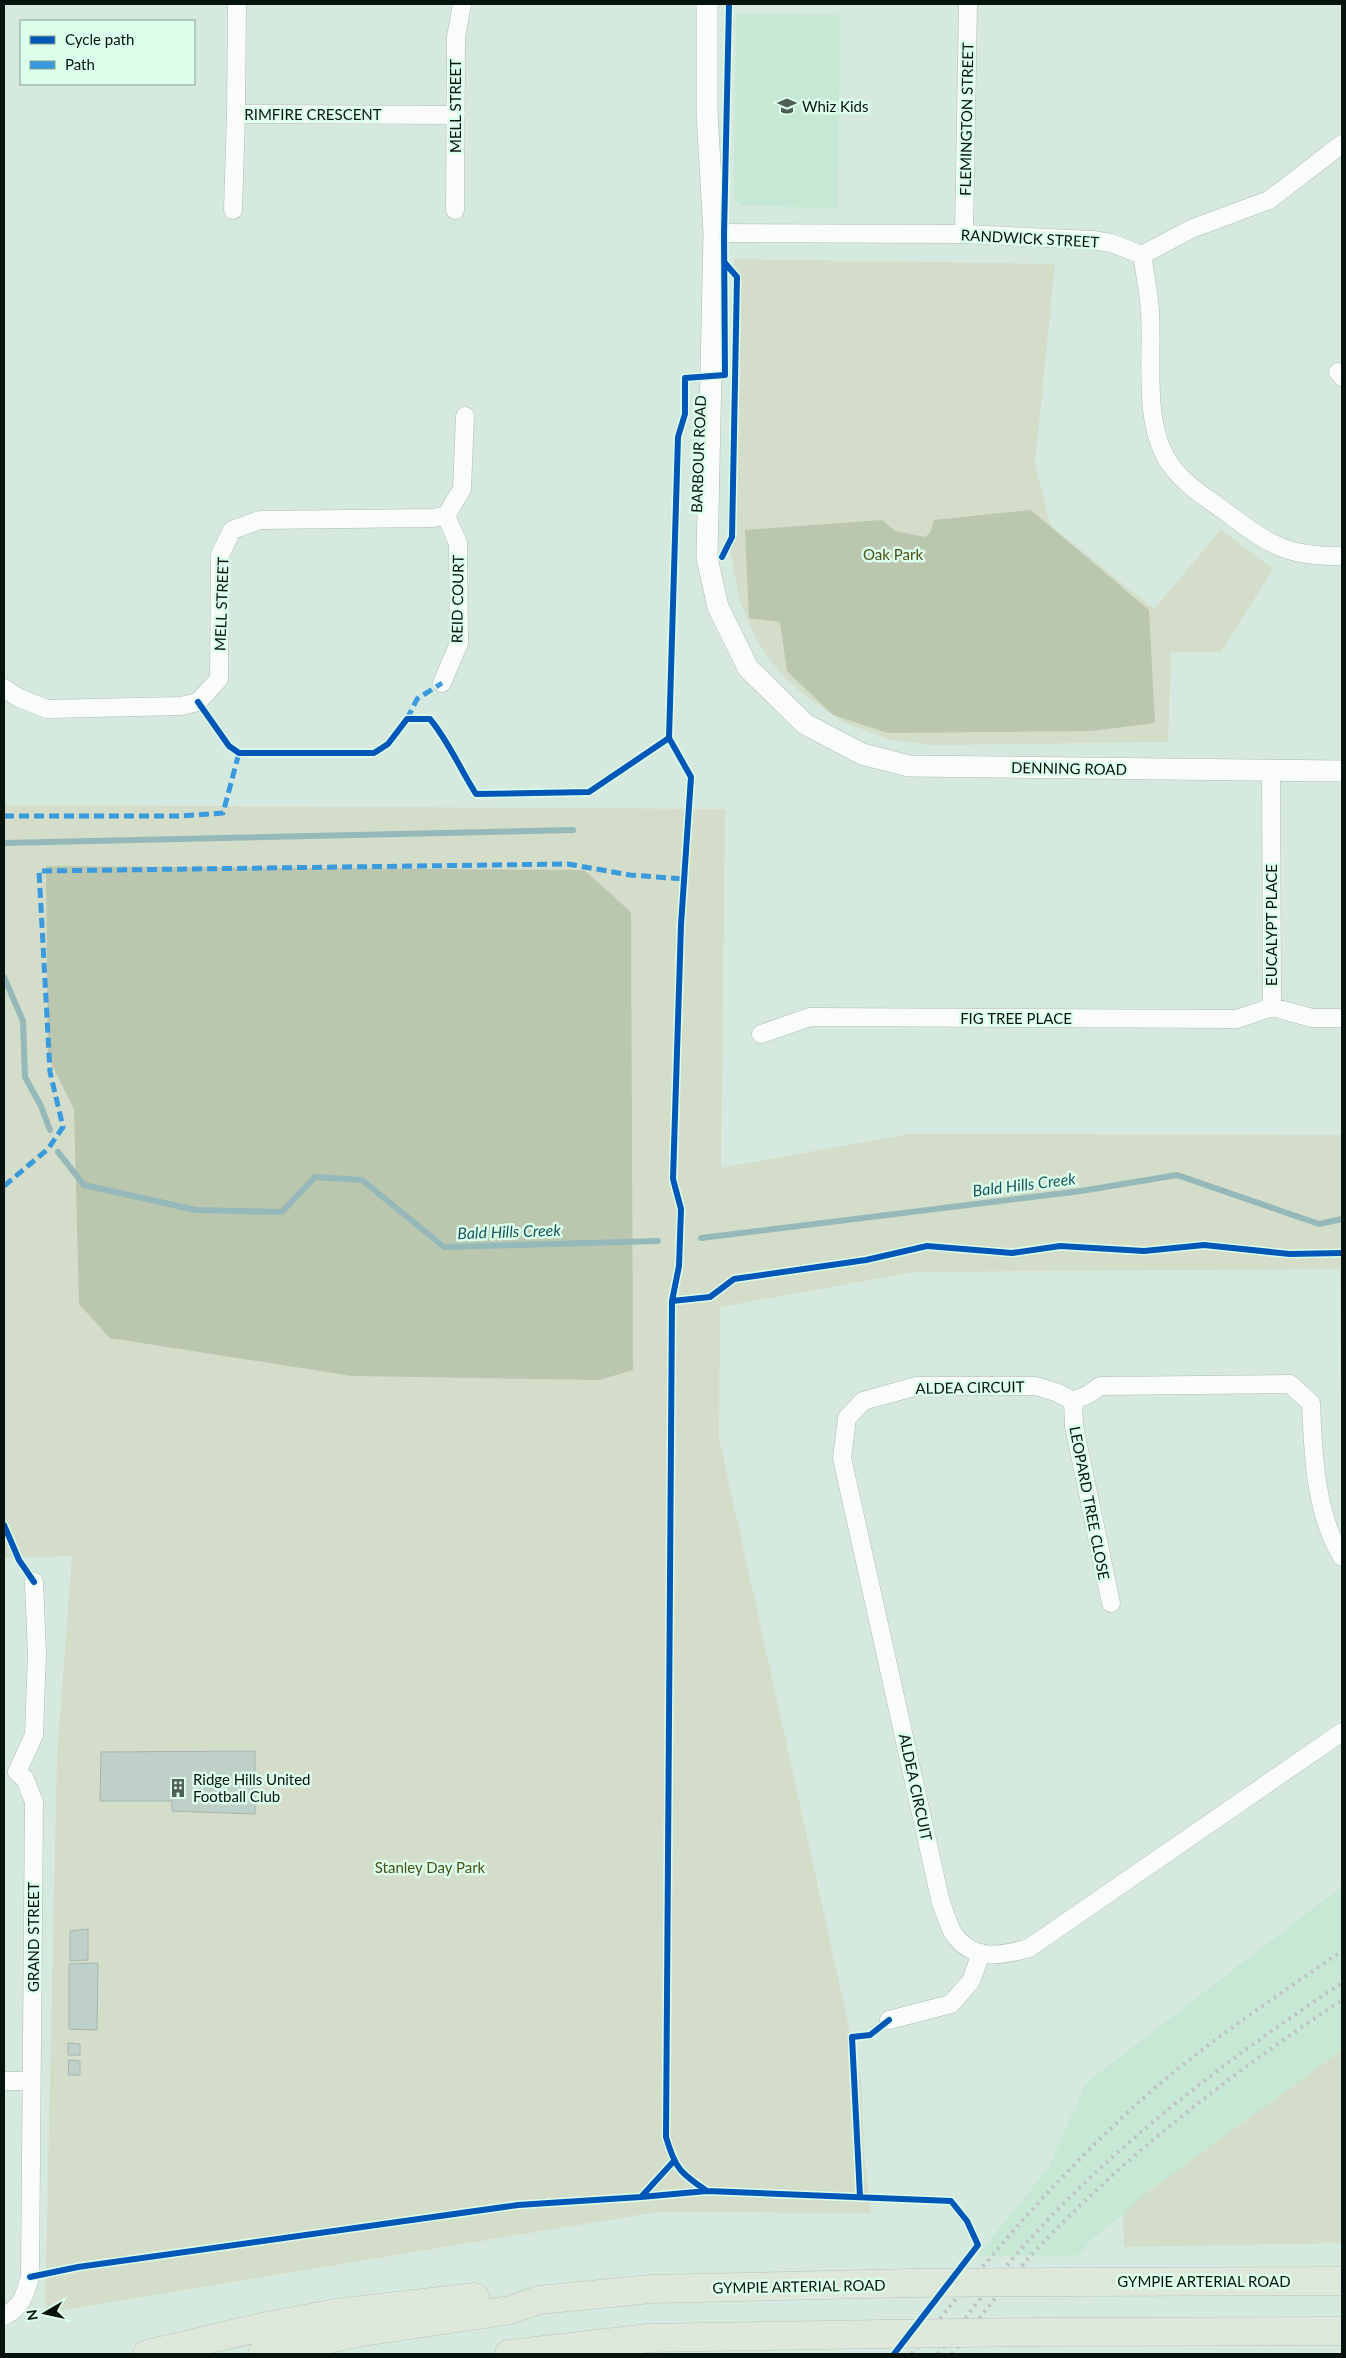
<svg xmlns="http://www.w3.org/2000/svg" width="1346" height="2358" viewBox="0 0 1346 2358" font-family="Lato,sans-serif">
	<rect width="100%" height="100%" fill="#d6e9de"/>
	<path fill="#c8e8d6" d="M 736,14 L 840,15 L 838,208 L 742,206 L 737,202 L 734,196 Z
		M 1342,1886 L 1342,2050 L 1141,2197 L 1123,2215 L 1088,2242 L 1081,2255 L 977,2256 L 1048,2168 L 1086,2083 Z"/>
	<path fill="#d3ddc9" d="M 734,259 L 1055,264 L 1035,463 L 1050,525 L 1154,609 L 1221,530 L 1273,569 L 1221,652 L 1171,652 L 1168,742 L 935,745 L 891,740 L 843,722 L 803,694 L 781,674 L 758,643 L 740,602 L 728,539 Z
		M 4,805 L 725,809 L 721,1168 L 909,1134 L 1342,1135 L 1342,1400 L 1341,1400 L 1340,1269 L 914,1272 L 720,1307 L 719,1438 L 861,2082 L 864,2155 L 871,2213 L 657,2212 L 45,2313 L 57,1757 L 72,1556 L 4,1558 Z
		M 1342,2050 L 1342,2243 L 1124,2247 L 1123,2215 L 1141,2197 Z"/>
	<path fill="#bbc6ae" d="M 1031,510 L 1149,610 L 1155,723 L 1091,731 L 888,733 L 833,715 L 787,671 L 780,622 L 749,618 L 745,530 L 882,520 L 895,531 L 925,537 L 930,533 L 934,520 Z
		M 46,866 L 584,870 L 631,912 L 633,1370 L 599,1380 L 352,1376 L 110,1338 L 79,1304 L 74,1109 L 48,1057 Z"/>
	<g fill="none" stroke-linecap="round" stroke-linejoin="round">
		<path stroke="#95b9ba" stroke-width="6" d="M 4,843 L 573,830
			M 4,977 L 23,1021 L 25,1077 L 41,1106 L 50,1130
			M 58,1152 L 84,1185 L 196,1210 L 282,1212 L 315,1177 L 362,1180 L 444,1247 L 658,1241
			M 701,1238 L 1081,1191 L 1177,1175 L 1319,1224 L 1342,1219"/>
	</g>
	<path fill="#bfd0c9" stroke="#a4b5af" d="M 255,1751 L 255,1814 L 172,1811 L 172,1801 L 100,1801 L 101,1752 Z
		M 88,1929 L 88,1960 L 70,1961 L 70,1931 Z
		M 98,1963 L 97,2030 L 69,2029 L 69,1964 Z
		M 68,2043 L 80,2044 L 80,2055 L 68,2055 Z
		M 69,2060 L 80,2061 L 80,2075 L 68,2075 Z"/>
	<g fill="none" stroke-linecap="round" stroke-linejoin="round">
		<g stroke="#aebeb5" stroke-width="19">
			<path id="minor" d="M 236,114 L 237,4
				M 233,210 L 236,114 L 456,115
				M 455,210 L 456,37 L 462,4
				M 714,233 L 964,234 L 1092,240 L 1111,243 L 1142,255 L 1191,229 L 1269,200 L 1342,144
				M 964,234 L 968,4
				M 1142,255 C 1145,274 1149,293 1150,312 C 1153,360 1142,423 1170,464 C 1185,486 1211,500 1231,516 C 1271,546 1290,557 1342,556
				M 1338,372 L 1342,377
				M 442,683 L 459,643 L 458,543 L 446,516
				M 4,688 L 19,698 L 47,709 L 181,706 L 198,702 L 219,679 L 220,555 L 232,530 L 260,520 L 432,518 L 446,516 L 462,489 L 465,416
				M 1271,771 L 1272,1007 L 1312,1018 L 1342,1018
				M 761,1034 L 810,1017 L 1237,1019 L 1272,1007
				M 1073,1401 L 1074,1426 L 1111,1603
				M 1342,1557 C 1315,1513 1313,1453 1311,1403 L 1290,1384 L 1100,1386 L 1089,1394 L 1073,1401 L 1058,1393 L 1036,1386 L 917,1386 L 863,1401 L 847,1418 L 842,1458 L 941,1903 C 945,1912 948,1924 953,1933 C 973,1962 1001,1956 1029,1948 L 1342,1732
				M 889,2020 L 951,2004 L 971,1981 L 981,1953
				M 4,2081 L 32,2081
				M 4,2316 C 21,2308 25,2295 30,2277 L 34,1802 L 25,1779 L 17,1772 L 34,1735 L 37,1653 L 34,1582"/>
		</g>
		<g stroke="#aebeb5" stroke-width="22">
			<path id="tertiary" d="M 707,4 L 707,112 L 714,233 L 707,558 L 718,607 L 748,668 L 805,724 L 862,754 L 909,766 L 1342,771"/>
		</g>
		<g stroke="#bac4be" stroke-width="29">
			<path id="motorway" d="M 1070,2282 L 1342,2281
				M 1037,2332 L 1342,2331
				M 147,2354 L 257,2328 L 336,2313 L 475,2297
				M 262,2354 L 356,2333 L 510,2310 L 539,2300 L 651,2289 L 911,2283
				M 509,2354 L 649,2338 L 884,2334"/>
		</g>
		<use href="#minor" stroke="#f9fcfa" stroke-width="18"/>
		<use href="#tertiary" stroke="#f9fcfa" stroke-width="21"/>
		<use href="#motorway" stroke="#dde8da" stroke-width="28"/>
		<path stroke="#bdc2bf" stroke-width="4" stroke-dasharray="2.5 5" stroke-linecap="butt" d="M 912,2354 C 985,2261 1059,2173 1148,2094 C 1208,2041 1276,1997 1342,1951
			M 938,2354 C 965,2319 991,2283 1020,2250 C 1112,2146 1227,2059 1342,1983
			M 952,2354 C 980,2318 1007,2281 1038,2248 C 1128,2153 1233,2072 1342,2000"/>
		<g stroke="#bac4be" stroke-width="29" stroke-linecap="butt">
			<path id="motorway-bridge" d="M 911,2283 L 1070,2282
				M 884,2334 L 1037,2332"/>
		</g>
		<use href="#motorway-bridge" stroke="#dde8da" stroke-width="28"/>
		<path stroke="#399ade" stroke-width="5" stroke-dasharray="10 5" stroke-linecap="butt" d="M 407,719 L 417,699 L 442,683
			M 4,816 L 181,816 L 223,813 L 239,753
			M 4,1186 L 48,1149 L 63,1127 L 50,1072 L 39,871 L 568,864 L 630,875 L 684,879"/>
		<g stroke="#dbffea" stroke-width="9">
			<path id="cycleway" d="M 729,4 L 724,234 L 725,375 L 685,378 L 685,414 L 678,437 L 669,738 L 691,777 L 681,925 L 673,1179 L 681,1209 L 679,1266 L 672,1301 L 666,2137 C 675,2168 680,2173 707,2191 L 951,2201 L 967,2221 L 978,2245 L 894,2354
				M 722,557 L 732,537 L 737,277 L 725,263
				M 198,702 L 229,746 L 239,753 L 374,753 L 388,744 L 407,719 L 430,719 C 449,742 460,769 476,794 L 589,792 L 669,738
				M 672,1301 L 710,1297 L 734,1279 L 866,1260 L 927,1246 L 1012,1253 L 1060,1246 L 1144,1251 L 1204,1245 L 1290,1254 L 1342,1253
				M 4,1525 L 19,1560 L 34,1582
				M 641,2197 L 707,2191
				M 860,2197 L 852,2037 L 870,2035 L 889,2020
				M 30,2277 L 78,2267 L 518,2205 L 641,2197 L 673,2162"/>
		</g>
		<use href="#cycleway" stroke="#0057b8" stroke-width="6"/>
	</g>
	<defs>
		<g id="school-bare" transform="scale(1.5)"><path d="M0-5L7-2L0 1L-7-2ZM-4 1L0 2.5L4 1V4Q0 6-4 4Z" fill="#4f5f56" stroke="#dbffea" stroke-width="2.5" paint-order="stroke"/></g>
		<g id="building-bare" transform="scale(1.5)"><path d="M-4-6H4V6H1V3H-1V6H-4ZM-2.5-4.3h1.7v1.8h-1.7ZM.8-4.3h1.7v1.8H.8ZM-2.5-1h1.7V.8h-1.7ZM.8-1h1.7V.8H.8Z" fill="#4f5f56" stroke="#dbffea" stroke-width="2.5" paint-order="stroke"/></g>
	</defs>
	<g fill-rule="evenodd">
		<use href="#school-bare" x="787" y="106"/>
		<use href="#building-bare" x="178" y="1788"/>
	</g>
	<g text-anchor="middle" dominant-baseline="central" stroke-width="5" stroke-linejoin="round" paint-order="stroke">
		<g font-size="15" fill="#07140d" stroke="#dbffea">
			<text transform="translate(455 106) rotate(-90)">MELL STREET</text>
			<text x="313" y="114">RIMFIRE CRESCENT</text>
			<text transform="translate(966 119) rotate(-89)">FLEMINGTON STREET</text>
			<text transform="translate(1030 238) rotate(3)">RANDWICK STREET</text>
			<text transform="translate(698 454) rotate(-88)">BARBOUR ROAD</text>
			<text transform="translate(457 599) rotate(-89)">REID COURT</text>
			<text transform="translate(221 604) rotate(-88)">MELL STREET</text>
			<text transform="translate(1069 768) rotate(1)">DENNING ROAD</text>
			<text transform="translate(1271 925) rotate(-90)">EUCALYPT PLACE</text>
			<text x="1016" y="1018">FIG TREE PLACE</text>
			<text transform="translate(970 1387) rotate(-1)">ALDEA CIRCUIT</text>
			<text transform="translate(1090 1503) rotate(79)">LEOPARD TREE CLOSE</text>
			<text transform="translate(916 1787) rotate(78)">ALDEA CIRCUIT</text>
			<text transform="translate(33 1937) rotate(-90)">GRAND STREET</text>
			<text x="1204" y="2281">GYMPIE ARTERIAL ROAD</text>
			<text transform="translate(799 2286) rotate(-1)">GYMPIE ARTERIAL ROAD</text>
		</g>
		<g font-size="15" fill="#07140d" stroke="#dbffea" text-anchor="start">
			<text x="802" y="106">Whiz Kids</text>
			<text x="193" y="1779">Ridge Hills United<tspan x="193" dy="17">Football Club</tspan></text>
		</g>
		<g font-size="15" fill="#4d5119" stroke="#dbffea">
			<text x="893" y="554">Oak Park</text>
			<text x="430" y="1867">Stanley Day Park</text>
		</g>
		<g font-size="16" font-style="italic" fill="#19565d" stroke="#dbffea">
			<text transform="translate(1024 1184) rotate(-7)">Bald Hills Creek</text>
			<text transform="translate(509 1231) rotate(-2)">Bald Hills Creek</text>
		</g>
	</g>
	<rect width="1346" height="2358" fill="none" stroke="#07140d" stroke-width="10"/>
	<rect x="20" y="20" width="175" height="65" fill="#dbffea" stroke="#86a192"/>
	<rect x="30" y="36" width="25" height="8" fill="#0057b8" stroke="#86a192"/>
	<text x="65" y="45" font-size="15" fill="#07140d">Cycle path</text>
	<rect x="30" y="61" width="25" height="8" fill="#399ade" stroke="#86a192"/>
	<text x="65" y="70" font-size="15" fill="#07140d">Path</text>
	<g transform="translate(45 2313) rotate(261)" stroke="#dbffea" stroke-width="4" paint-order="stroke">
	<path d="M0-4L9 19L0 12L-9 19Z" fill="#07140d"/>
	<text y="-8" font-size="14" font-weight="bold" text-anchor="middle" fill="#07140d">N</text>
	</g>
</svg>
